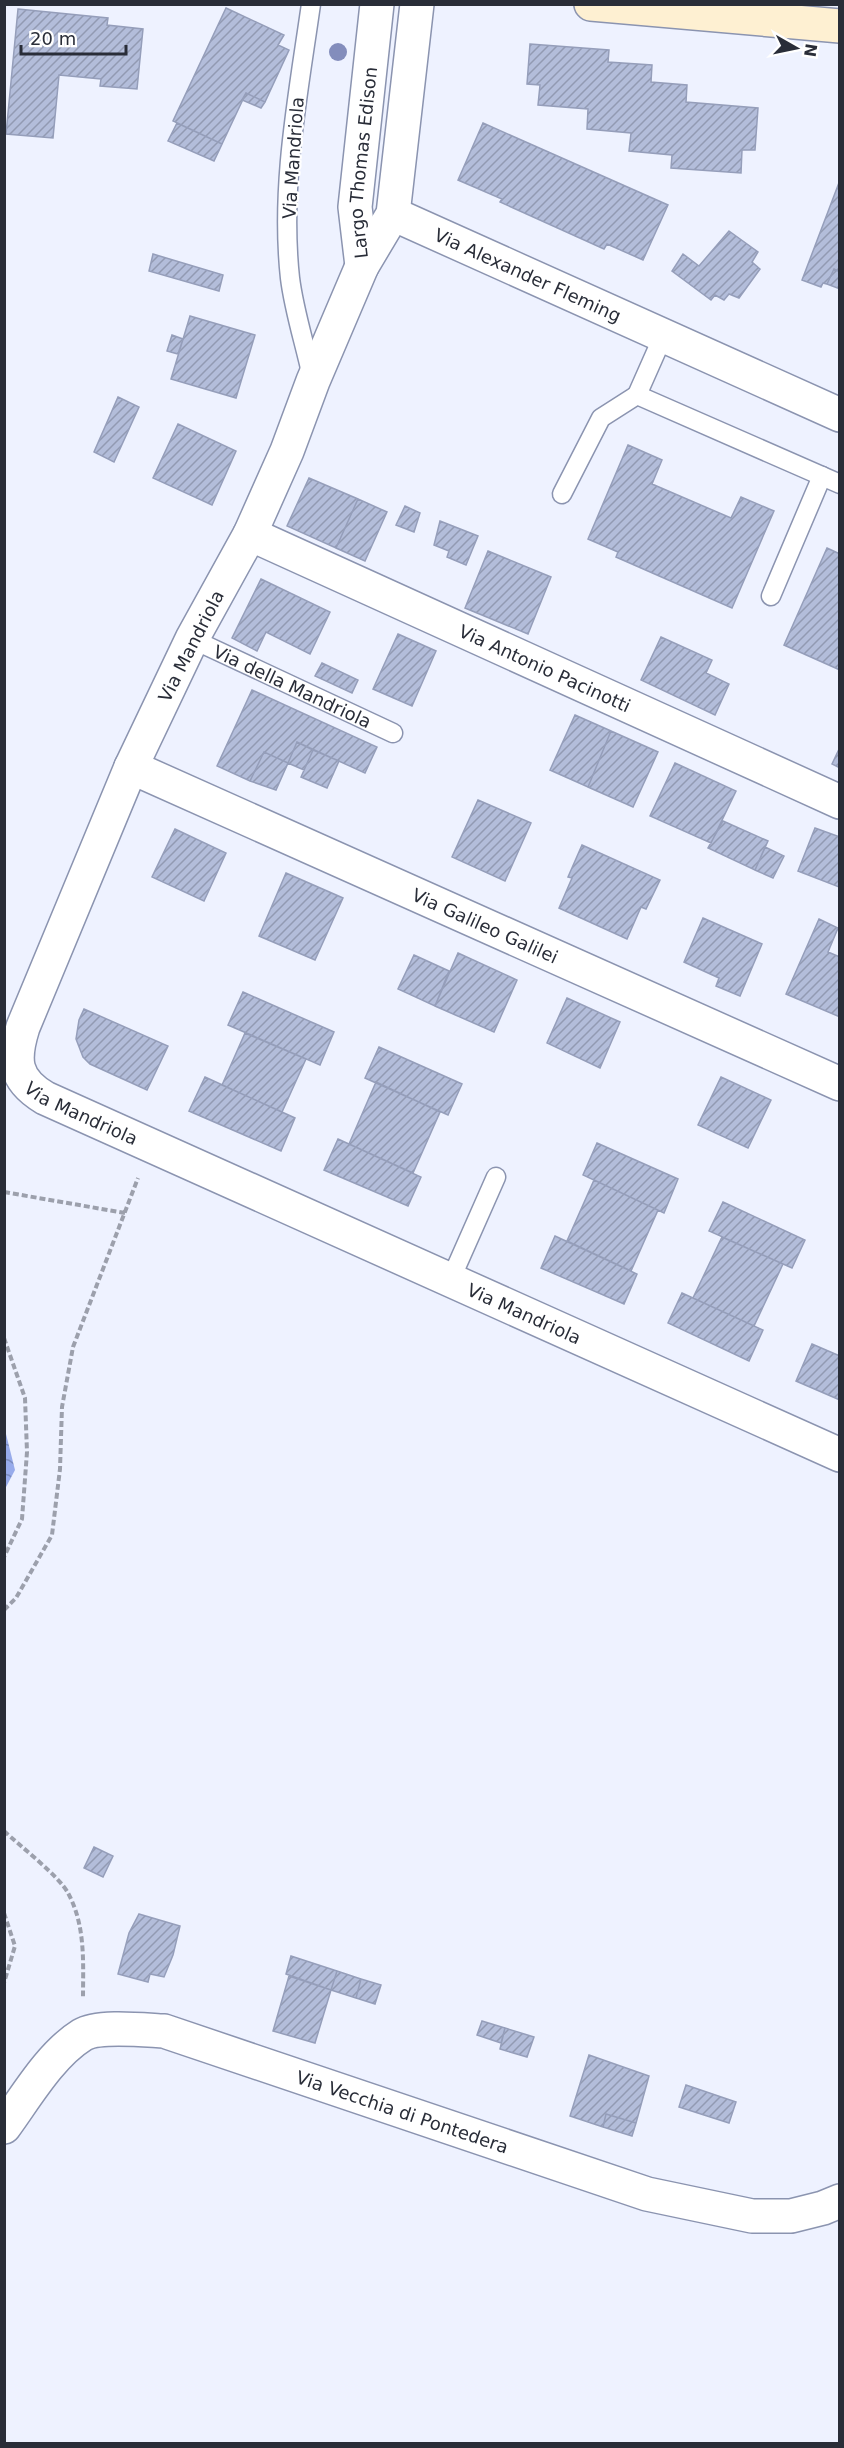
<svg xmlns="http://www.w3.org/2000/svg" width="844" height="2448" viewBox="0 0 844 2448" font-family="'DejaVu Sans',sans-serif">
	<defs>
		<pattern id="water-waves" width="16" height="10" patternUnits="userSpaceOnUse" patternTransform="scale(1.5)"><rect width="16" height="10" fill="#97abeb"/><path d="M0 5q4-4 8 0t8 0" fill="none" stroke="#7b8cbf"/></pattern>
		<pattern id="building-hatch" width="6" height="6" patternUnits="userSpaceOnUse" patternTransform="scale(1.5)"><rect width="6" height="6" fill="#b3bdda"/><path d="M-1 1l2-2M0 6l6-6M5 7l2-2" fill="none" stroke="#929ab2"/></pattern>
	</defs>
	<rect width="100%" height="100%" fill="#eef2ff"/>
	<path fill="url(#water-waves)" d="M 4,1426 L 15,1470 L 5,1489 L 4,1489 Z"/>
	<path fill="url(#building-hatch)" stroke="#959eba" stroke-width="1.5" d="M 226,8 L 284,35 L 278,45 L 289,50 L 265,102 L 246,93 L 222,144 L 173,121 Z
		M 18,9 L 108,18 L 107,25 L 143,29 L 137,89 L 100,86 L 101,79 L 59,75 L 53,138 L 6,134 Z
		M 530,44 L 609,50 L 608,62 L 652,65 L 651,82 L 687,85 L 686,102 L 758,108 L 755,150 L 742,150 L 741,173 L 671,168 L 672,155 L 629,151 L 631,133 L 587,129 L 588,109 L 538,105 L 540,85 L 527,84 Z
		M 246,93 L 265,102 L 261,108 L 242,100 Z
		M 177,123 L 222,144 L 214,161 L 168,141 Z
		M 483,123 L 668,205 L 643,260 L 607,244 L 604,249 L 500,202 L 502,199 L 458,180 Z
		M 840,180 L 840,272 L 834,269 L 827,284 L 823,283 L 821,287 L 802,280 Z
		M 729,231 L 758,252 L 752,262 L 760,269 L 739,298 L 729,294 L 724,300 L 715,295 L 711,300 L 672,271 L 683,254 L 699,266 Z
		M 153,254 L 223,275 L 219,291 L 149,271 Z
		M 834,269 L 840,272 L 840,289 L 827,284 Z
		M 190,316 L 255,335 L 236,398 L 171,379 Z
		M 172,335 L 183,339 L 178,354 L 167,351 Z
		M 118,397 L 139,407 L 114,462 L 94,452 Z
		M 178,424 L 236,451 L 212,505 L 153,478 Z
		M 628,445 L 662,460 L 652,484 L 731,518 L 741,497 L 774,511 L 732,608 L 616,557 L 618,552 L 588,539 Z
		M 309,478 L 358,499 L 336,548 L 287,526 Z
		M 358,499 L 387,512 L 365,561 L 336,548 Z
		M 405,506 L 420,513 L 414,532 L 396,525 Z
		M 440,521 L 478,536 L 466,565 L 447,557 L 449,551 L 434,545 Z
		M 827,548 L 840,554 L 840,670 L 784,645 Z
		M 488,551 L 551,577 L 528,634 L 465,608 Z
		M 261,579 L 330,612 L 310,654 L 266,632 L 257,651 L 232,638 Z
		M 398,634 L 436,651 L 412,706 L 373,689 Z
		M 661,637 L 712,660 L 706,673 L 729,684 L 715,715 L 641,680 Z
		M 322,663 L 358,680 L 352,693 L 315,676 Z
		M 252,690 L 377,747 L 365,773 L 297,742 L 288,763 L 264,752 L 250,781 L 217,766 Z
		M 575,715 L 611,731 L 588,787 L 550,770 Z
		M 611,731 L 658,752 L 633,807 L 588,787 Z
		M 297,742 L 313,750 L 304,770 L 288,763 Z
		M 840,747 L 840,768 L 832,764 Z
		M 313,750 L 339,761 L 327,788 L 301,777 Z
		M 264,752 L 288,763 L 276,790 L 250,781 Z
		M 675,763 L 736,791 L 711,843 L 650,816 Z
		M 478,800 L 531,823 L 505,881 L 452,857 Z
		M 723,821 L 768,841 L 755,870 L 708,848 Z
		M 815,828 L 840,837 L 839,887 L 798,871 Z
		M 175,829 L 226,853 L 204,901 L 152,877 Z
		M 582,845 L 660,880 L 646,909 L 641,907 L 627,939 L 559,908 L 572,878 L 568,877 Z
		M 765,847 L 784,856 L 773,878 L 755,870 Z
		M 286,873 L 343,898 L 315,960 L 259,936 Z
		M 703,918 L 762,944 L 740,996 L 716,986 L 719,978 L 684,962 Z
		M 819,919 L 838,928 L 828,952 L 840,957 L 840,1017 L 786,994 Z
		M 458,953 L 517,980 L 494,1032 L 435,1006 Z
		M 414,955 L 449,971 L 435,1006 L 398,989 Z
		M 243,992 L 334,1032 L 320,1065 L 228,1025 Z
		M 567,998 L 620,1022 L 600,1068 L 547,1043 Z
		M 84,1009 L 168,1046 L 147,1090 L 90,1064 L 83,1057 L 76,1039 L 79,1020 Z
		M 245,1033 L 306,1059 L 282,1112 L 222,1085 Z
		M 379,1047 L 462,1084 L 448,1115 L 365,1078 Z
		M 205,1077 L 295,1118 L 281,1151 L 189,1111 Z
		M 721,1077 L 771,1100 L 748,1148 L 698,1125 Z
		M 376,1082 L 440,1112 L 413,1173 L 349,1144 Z
		M 338,1139 L 421,1177 L 408,1206 L 324,1170 Z
		M 597,1143 L 678,1179 L 664,1213 L 583,1175 Z
		M 594,1180 L 658,1210 L 631,1271 L 567,1241 Z
		M 723,1202 L 805,1240 L 792,1268 L 709,1231 Z
		M 555,1236 L 637,1274 L 624,1304 L 541,1268 Z
		M 722,1237 L 783,1264 L 754,1326 L 693,1298 Z
		M 682,1293 L 763,1330 L 749,1361 L 668,1323 Z
		M 812,1344 L 840,1356 L 840,1400 L 796,1381 Z
		M 94,1847 L 113,1856 L 103,1877 L 84,1868 Z
		M 139,1914 L 180,1926 L 173,1955 L 164,1977 L 150,1974 L 148,1982 L 118,1974 L 129,1933 Z
		M 291,1956 L 337,1971 L 331,1990 L 286,1974 Z
		M 337,1971 L 361,1979 L 356,1998 L 331,1990 Z
		M 289,1976 L 331,1990 L 315,2043 L 273,2031 Z
		M 361,1979 L 381,1985 L 375,2004 L 356,1998 Z
		M 482,2021 L 505,2028 L 501,2043 L 477,2035 Z
		M 505,2028 L 534,2037 L 527,2057 L 500,2049 Z
		M 589,2055 L 649,2076 L 636,2123 L 606,2114 L 603,2127 L 570,2116 Z
		M 686,2085 L 736,2102 L 729,2123 L 679,2107 Z
		M 606,2114 L 636,2123 L 632,2136 L 603,2127 Z"/>
	<g fill="none" stroke-linecap="round" stroke-linejoin="round">
		<g stroke="#8b94b0" stroke-width="21">
			<g id="lane">
				<path d="M 311,4 C 298,96 280,186 290,278 C 294,311 305,344 312,377"/>
				<path d="M 664,334 L 637,395 L 840,484"/>
				<path d="M 562,494 L 601,418 L 637,395"/>
				<path d="M 771,596 L 822,476"/>
				<path id="s1" d="M 192,639 L 393,733"/>
				<path d="M 450,1281 L 496,1177"/>
			</g>
		</g>
		<g stroke="#8b94b0" stroke-width="36">
			<g id="street">
				<path id="s2" d="M 417,4 L 393,214 L 362,266 L 313,381 L 287,451 L 250,534 L 192,639 L 131,767 L 23,1027 C 13,1059 13,1079 45,1098 L 840,1455"/>
				<path id="s3" d="M 393,214 L 840,415"/>
				<path id="s4" d="M 362,266 L 355,207 L 377,4"/>
				<path id="s5" d="M 250,534 L 840,802"/>
				<path id="s6" d="M 131,767 L 840,1084"/>
				<path id="s7" d="M 4,2127 C 26,2097 50,2055 82,2035 C 98,2025 144,2030 164,2031 L 647,2194 L 752,2216 L 791,2216 L 823,2208 L 840,2201"/>
			</g>
		</g>
		<g stroke="#8b94b0" stroke-width="36">
			<path id="secondary" d="M 591,4 L 840,26"/>
		</g>
		<path stroke="#9ca0ac" stroke-width="4" stroke-dasharray="6 3" stroke-linecap="butt" d="M 4,1192 L 125,1213
			M 4,1338 L 25,1398 L 27,1452 L 22,1519 L 4,1557
			M 4,1610 L 16,1598 L 52,1535 L 60,1469 L 62,1407 L 73,1347 L 138,1178
			M 4,1831 C 20,1846 59,1876 68,1893 C 86,1926 83,1964 83,1999
			M 4,1913 L 15,1946 L 4,1983"/>
		<use href="#lane" stroke="#fff" stroke-width="18"/>
		<use href="#street" stroke="#fff" stroke-width="33"/>
		<use href="#secondary" stroke="#fef0d2" stroke-width="33"/>
	</g>
	<circle fill="#838dbc" cx="338" cy="52" r="9"/>
	<g text-anchor="middle" dominant-baseline="central" stroke-width="4.5" stroke-linejoin="round" paint-order="stroke">
		<g font-size="18" fill="#292d38" stroke="#fff">
			<text transform="translate(293 158) rotate(-86)">Via Mandriola</text>
			<text stroke="none"><textPath href="#s4" startOffset="104">Largo Thomas Edison</textPath></text>
			<text stroke="none"><textPath href="#s3" startOffset="148">Via Alexander Fleming</textPath></text>
			<text transform="translate(191 646) rotate(-63)">Via Mandriola</text>
			<text stroke="none"><textPath href="#s5" startOffset="324">Via Antonio Pacinotti</textPath></text>
			<text stroke="none"><textPath href="#s1" startOffset="111">Via della Mandriola</textPath></text>
			<text stroke="none"><textPath href="#s6" startOffset="388">Via Galileo Galilei</textPath></text>
			<text stroke="none"><textPath href="#s2" startOffset="1228">Via Mandriola</textPath></text>
			<text stroke="none"><textPath href="#s2" startOffset="1714">Via Mandriola</textPath></text>
			<text stroke="none"><textPath href="#s7" startOffset="456">Via Vecchia di Pontedera</textPath></text>
		</g>
	</g>
	<rect width="844" height="2448" fill="none" stroke="#292d38" stroke-width="12"/>
	<g transform="translate(796 48) rotate(99)" stroke="#ffffff" stroke-width="4.5" paint-order="stroke">
	<path d="M0-4.5L10 22L0 15L-10 22Z" fill="#292d38"/>
	<text y="-9" font-size="16" font-weight="bold" text-anchor="middle" fill="#292d38">N</text>
	</g>
	<path d="M21 45v9h105v-9" fill="none" stroke="#292d38" stroke-width="3"/>
	<text x="30" y="45" font-size="18" fill="#292d38" stroke="#ffffff" stroke-width="4.5" paint-order="stroke">20 m</text>
</svg>
